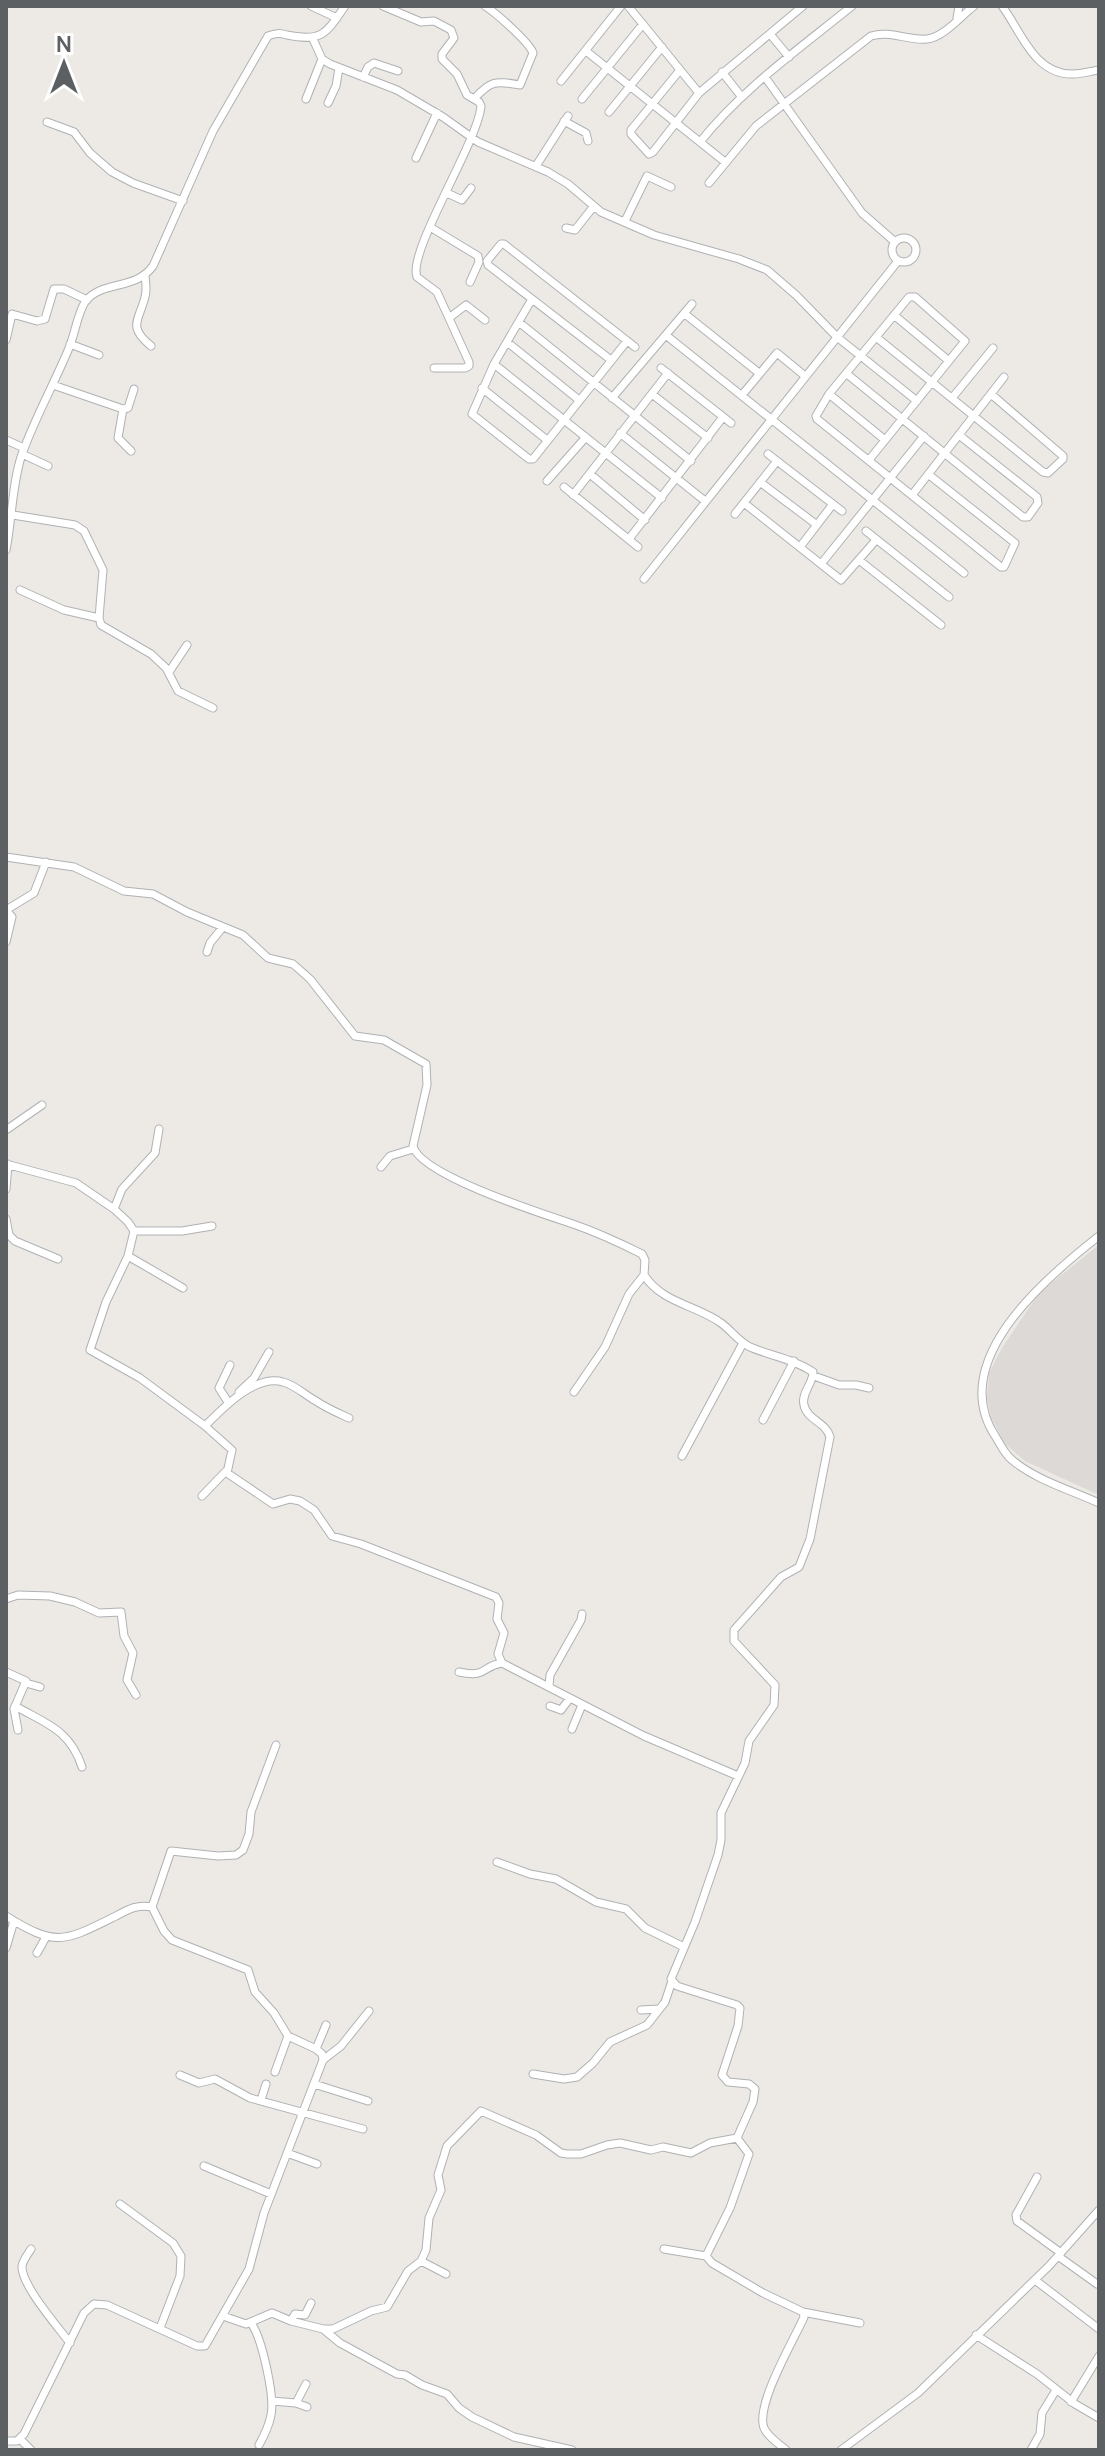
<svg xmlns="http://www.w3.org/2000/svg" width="1105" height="2456" viewBox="0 0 1105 2456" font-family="Manrope,sans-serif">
	<rect width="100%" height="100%" fill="#ede9e4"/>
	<path fill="#dcd9d6" d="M 1099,1245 L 1099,1495 L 1025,1461 L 1004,1443 L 991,1417 L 987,1398 L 989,1373 L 1002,1348 L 1039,1293 Z"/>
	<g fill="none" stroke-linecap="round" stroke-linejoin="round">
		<g stroke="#afb2b5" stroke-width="9">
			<path id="minor" d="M 311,6 L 337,18
				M 383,6 L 421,22 L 434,21 L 451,30 L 454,38 L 442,54 L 442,59 L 457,74 L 467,95 L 479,102 L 481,106 C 478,142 407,252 417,277 L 437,292 L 469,362 L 469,366 L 465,368 L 434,368
				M 628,6 L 699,93
				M 1002,6 C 1021,31 1034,75 1073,74 C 1082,74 1091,71 1099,70
				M 957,18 L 959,6
				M 770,34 L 789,57
				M 313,39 L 322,59 L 330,64 L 397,90 L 443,117 L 478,142 L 548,172 L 568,184 L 601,212 L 654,235 L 739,259 L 767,270 L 796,295 L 837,337 L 917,401
				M 586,51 L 725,162
				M 680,70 L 631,130 L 631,134 L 649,154 L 653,152 L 699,93 L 803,6
				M 722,72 L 741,96
				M 363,77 L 368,67 L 374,63 L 398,71
				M 765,77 L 862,213 L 895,242
				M 561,81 L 621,6
				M 306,99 L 322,59
				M 474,99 C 491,80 496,81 520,85 L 533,53 C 529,42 496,13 485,6
				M 582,99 L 643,24
				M 328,103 L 336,86 L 339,68
				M 609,112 L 662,47
				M 564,121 L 586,133 L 588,141
				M 47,122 L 74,132 L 90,153 L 112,172 L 133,183 L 183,201
				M 700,142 C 742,89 799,49 852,6
				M 416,158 L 437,113
				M 536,166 L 568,116
				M 709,183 L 756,126 L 871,36 C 890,30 908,41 927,39 C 944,37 961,16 974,6
				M 447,193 L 462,200 L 471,188
				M 625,221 L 647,176 L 671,187
				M 430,227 L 478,256 L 479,262 L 470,282
				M 566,228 L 575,230 L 594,206
				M892 250a12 12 0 1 1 24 0a12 12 0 1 1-24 0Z
				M 145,276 C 146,283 147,290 145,297 C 139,321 127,326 151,346
				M 532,299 L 494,364 L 472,414 L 529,459 L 533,459 L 627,341
				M 685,314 L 759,373
				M 894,315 L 949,361
				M 449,318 L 466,305 L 485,320
				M 520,323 L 691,461
				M 667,336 L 964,573
				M 876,337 L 1043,472 L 1048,473 L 1063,459 L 1063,456 L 991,394
				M 6,340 L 12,314 L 37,321 L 45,319 L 54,289 L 64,289 L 87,300
				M 507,342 L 579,400
				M 70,344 L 99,355
				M 611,360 L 488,265 L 487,261 L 501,244 L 504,244 L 635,347
				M 494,364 L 662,498
				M 661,368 L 731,423
				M 847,374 L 1023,517 L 1028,517 L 1038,503 L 1037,497 L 959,435
				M 53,385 L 123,409 L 128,408 L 134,389
				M 482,388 L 547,440
				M 652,394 L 708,438
				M 829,394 L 885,440
				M 742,395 L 777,353 L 805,376
				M 612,398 L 692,304
				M 952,398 L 993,348
				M 123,409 L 118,438 L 131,451
				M 620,433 L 705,501
				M 6,440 L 24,448
				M 22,454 L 48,466
				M 768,454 L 842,511
				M 869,460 L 965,341 L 915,297 L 909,297 L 829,394 L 816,416 L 817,419 L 1001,567 L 1004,567 L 1015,543 L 928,474
				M 590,474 L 645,520
				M 547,481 L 586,437
				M 760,482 L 817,525
				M 564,487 L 638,547
				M 573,495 L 668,373
				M 912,495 L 1004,377
				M 744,503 L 841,580 L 876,540
				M 735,514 L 777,461
				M 13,515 L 75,525 L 84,531 L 103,570 L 99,618 L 101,625 L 151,654 L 166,668 L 178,691 L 213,708
				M 866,531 L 949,597
				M 629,539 L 723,417
				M 800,547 L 833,504
				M 6,550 C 12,520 12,483 22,454 C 35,418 54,384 69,348 C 75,334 77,315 85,302 C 101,280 135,291 153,266 L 213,131 L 268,36 C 276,33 279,33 287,35 C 322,42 326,34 345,6
				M 859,560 L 941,625
				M 821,564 L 924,436
				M 644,579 L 898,261
				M 20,590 L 64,610 L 99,618
				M 169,672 L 187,645
				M 6,857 L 74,867 L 124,891 L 153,894 L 187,912 L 243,935 L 268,958 L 293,964 L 310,979 L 355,1036 L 384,1040 L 426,1064 L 427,1085 L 413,1146 C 420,1175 543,1214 573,1224 C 596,1232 620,1243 642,1254 L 645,1260 L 644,1275 C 662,1303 696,1305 721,1323 C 732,1331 738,1341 750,1347 C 771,1356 794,1359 813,1372 C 813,1384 801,1393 804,1405 C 807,1420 826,1422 830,1437 L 810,1539 L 799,1567 L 781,1577 L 734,1630 L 734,1641 L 775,1685 L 774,1705 L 749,1741 L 745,1763 L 721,1813 L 721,1840 L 718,1855 L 695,1922 L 671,1979 L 677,1986 L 737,2005 L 740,2008 L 738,2026 L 722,2075 L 728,2082 L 749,2084 L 755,2089 L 753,2102 L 737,2138 L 749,2154 L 730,2208 L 706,2256 L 712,2263 L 763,2293 L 803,2312 L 804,2317 C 794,2340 755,2405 764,2428 C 768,2437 779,2444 786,2450
				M 6,910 L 34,893 L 46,862
				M 6,942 L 12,917 L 6,910
				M 207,952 L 210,943 L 223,927
				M 6,1130 L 42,1105
				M 6,1164 L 76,1183 L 114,1209 L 128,1222 L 134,1231 L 128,1256 L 106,1302 L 90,1350 L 140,1378 L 205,1426 L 232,1450 L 227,1473 L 273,1504 L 290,1499 L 300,1501 L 314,1510 L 332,1536 L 361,1544 L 496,1597 L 499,1603 L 497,1619 L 504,1633 L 498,1654 L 502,1663 L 644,1736 L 738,1776
				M 381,1167 L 390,1156 L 413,1149
				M 6,1189 L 8,1164
				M 114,1209 L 122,1189 L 155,1153 L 159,1129
				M 6,1219 L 9,1235 L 15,1241 L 58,1259
				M 134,1231 L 182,1231 L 212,1226
				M 1099,1236 C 1044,1279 944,1363 997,1439 C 1001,1446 1005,1454 1011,1459 C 1035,1480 1071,1490 1099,1503
				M 128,1256 L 183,1288
				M 814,1376 L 839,1385 L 856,1385 L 869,1388
				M 239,1392 L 254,1378 L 269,1352
				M 574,1392 L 605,1347 L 629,1294 L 644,1275
				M 228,1402 L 219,1388 L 230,1365
				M 763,1420 L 794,1361
				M 205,1426 C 223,1408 255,1374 283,1382 C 295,1385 305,1395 316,1401 C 326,1408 338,1413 349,1418
				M 682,1456 L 743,1343
				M 202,1496 L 226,1471
				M 6,1599 L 18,1595 L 50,1596 L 75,1602 L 99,1613 L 121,1612 L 124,1636 L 133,1653 L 127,1680 L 136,1695
				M 6,1672 L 26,1681 L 14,1709 L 18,1730
				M 459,1672 C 488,1678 481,1666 502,1663
				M 26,1683 L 40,1687
				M 549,1686 L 550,1675 L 581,1620 L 582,1614
				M 15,1706 C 47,1724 70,1730 82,1767
				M 550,1706 L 561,1710 L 570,1698
				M 572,1729 L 582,1705
				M 497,1862 L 530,1874 L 556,1879 L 596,1902 L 626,1909 L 645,1928 L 684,1947
				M 152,1907 L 171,1851 L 218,1856 L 236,1855 L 243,1850 L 249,1834 L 251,1812 L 276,1745
				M 6,1916 C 57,1948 65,1941 116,1916 C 129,1909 138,1904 152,1907 L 164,1931 L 172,1940 L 248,1970 L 255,1992 L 274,2013 L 288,2036 L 316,2049 L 322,2054 L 323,2060 L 264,2213 L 249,2269 L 205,2346 L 197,2346 L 107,2305 L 94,2304 L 84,2313 L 24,2434 L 17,2441 L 6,2441
				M 6,1948 L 14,1921
				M 37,1953 L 46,1937
				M 641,2010 L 658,2009
				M 316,2049 L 326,2025
				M 323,2060 L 341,2046 L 369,2011
				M 275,2072 L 288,2036
				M 533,2074 L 564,2079 L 577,2077 L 593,2063 L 610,2042 L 647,2025 L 665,2002 L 672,1981
				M 180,2075 L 199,2083 L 215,2079 L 250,2098 L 363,2129
				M 314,2084 L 368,2101
				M 261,2100 L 266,2084
				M 287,2153 L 317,2164
				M 204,2166 L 271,2194
				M 1037,2177 L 1016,2215 L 1017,2221 L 1061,2253
				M 120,2204 L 173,2243 L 181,2256 L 180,2276 L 160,2328
				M 31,2249 C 28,2254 23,2260 22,2266 C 21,2285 58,2327 70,2343
				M 664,2249 L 706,2256
				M 1058,2256 L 1097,2284
				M 421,2261 L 446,2274
				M 1035,2280 L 1099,2329
				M 803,2312 L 860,2323
				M 223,2316 L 246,2324 L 272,2313 L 291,2321 L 323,2329 L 333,2329 L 371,2311 L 387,2307 L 408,2271 L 421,2261 L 426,2250 L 429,2218 L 441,2190 L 438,2175 L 447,2146 L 481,2111 L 536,2135 L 561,2153 L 567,2154 L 581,2154 L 607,2145 L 620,2143 L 651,2150 L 663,2147 L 691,2153 L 710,2143 L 737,2138
				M 291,2321 L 295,2314 L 305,2315 L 311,2303
				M 251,2323 C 262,2338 275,2397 271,2415 C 269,2426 264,2436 259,2445
				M 323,2329 L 340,2343 L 397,2374 L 405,2375 L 422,2385 L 447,2394 L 459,2408 L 472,2417 L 514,2437 L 572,2450
				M 976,2335 L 1037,2374 L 1075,2404 L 1099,2418
				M 272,2401 L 296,2403 L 307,2407
				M 1071,2402 L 1099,2356
				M 296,2403 L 306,2384
				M 20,2439 L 31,2450
				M 841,2450 L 918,2393 L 1049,2266 L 1099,2210
				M 1031,2450 L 1040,2434 L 1042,2413 L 1056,2390"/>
		</g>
		<use href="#minor" stroke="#fff" stroke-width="7"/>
	</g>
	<rect width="1105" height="2456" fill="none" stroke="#5c6063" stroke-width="16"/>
	<g transform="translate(64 64)" stroke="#ffffff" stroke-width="6" paint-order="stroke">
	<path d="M0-6L14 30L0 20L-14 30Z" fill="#5c6063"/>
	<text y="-12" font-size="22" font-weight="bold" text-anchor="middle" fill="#5c6063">N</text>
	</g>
</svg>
